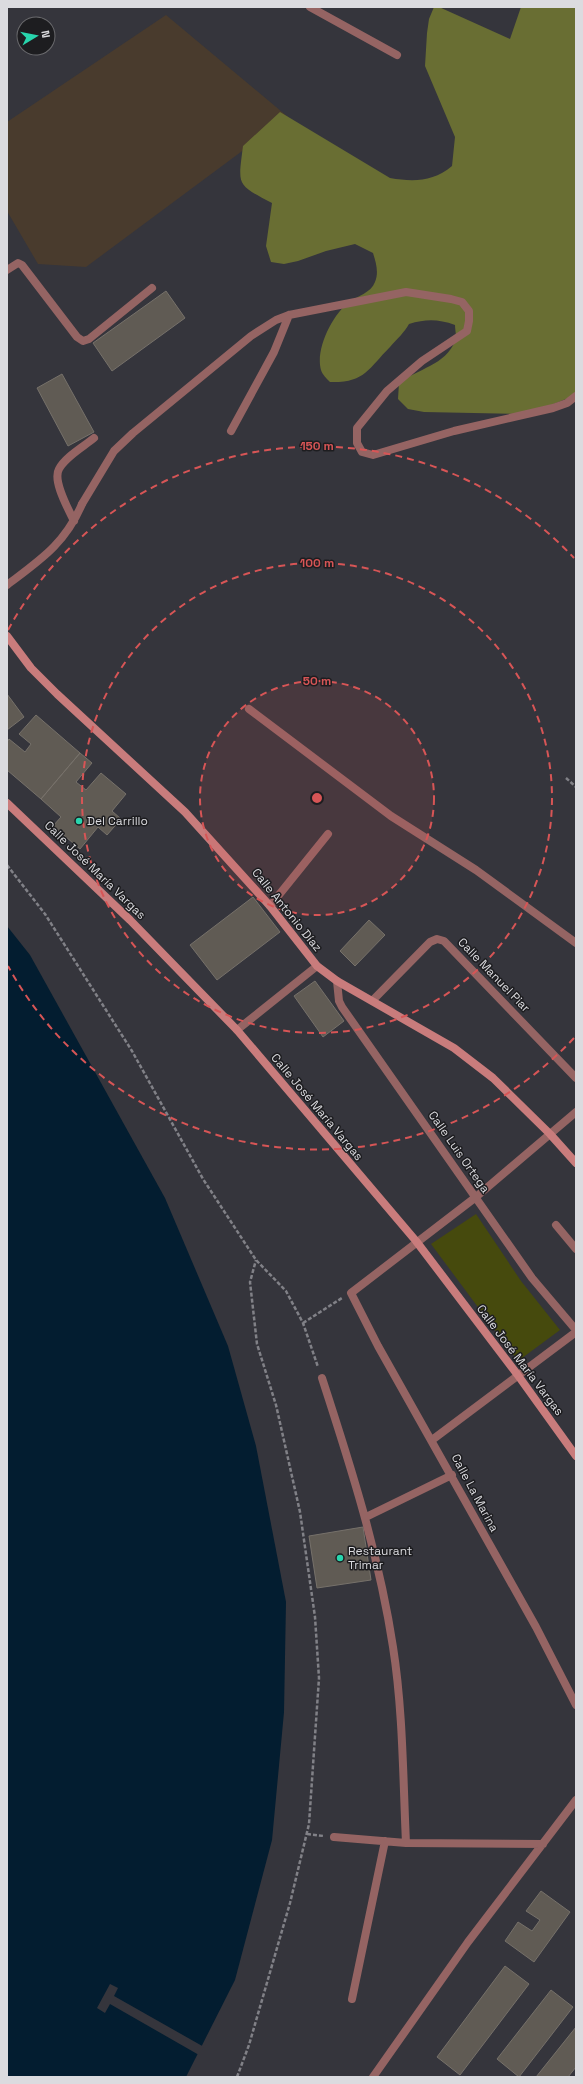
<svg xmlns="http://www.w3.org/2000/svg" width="583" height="2084" viewBox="0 0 583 2084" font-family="'Space Grotesk',sans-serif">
	<rect width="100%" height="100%" fill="#35353c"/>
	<path fill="#493b2d" d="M 166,15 L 288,117 L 86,267 L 38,264 L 7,211 L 7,122 Z"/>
	<path fill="#464a0d" d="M 476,1214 L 521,1281 L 560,1330 L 518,1361 L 431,1244 Z"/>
	<path fill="#696e33" d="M 434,7 L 439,7 L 510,39 L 521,7 L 576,7 L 576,400 L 571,397 L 546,407 L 517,414 L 424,412 L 408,409 L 398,399 L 399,383 C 417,369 446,365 455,341 C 457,337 455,330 455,325 C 438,319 426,319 409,324 C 404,333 397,339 390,347 C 368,369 365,383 330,382 C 327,379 322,374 321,370 C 315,349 333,314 349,302 C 357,296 371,293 375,282 C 379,272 376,263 373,253 L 355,244 L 326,251 L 298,261 L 284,264 L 271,262 L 266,246 L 272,203 C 236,184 238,186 243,146 L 280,112 L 390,178 C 413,182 433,182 452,166 L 455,137 L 425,66 L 427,33 L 429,19 Z"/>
	<path fill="#031d30" d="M 7,926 L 30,955 L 165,1198 L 228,1346 L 256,1446 L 286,1602 L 284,1712 L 272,1840 L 235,1980 L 186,2077 L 7,2077 Z"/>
	<path fill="#35353c" d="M 110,1984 L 118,1988 L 114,1996 L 204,2047 L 199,2055 L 110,2004 L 105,2013 L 97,2008 Z"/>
	<path fill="#605b54" stroke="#76716a" d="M 166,291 L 185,318 L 112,371 L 93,343 Z
		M 62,374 L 94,432 L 68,446 L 37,388 Z
		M 7,694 L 24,717 L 7,730 Z
		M 36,715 L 80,753 L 41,799 L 7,770 L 7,742 L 9,739 L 25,752 L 31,744 L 19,734 Z
		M 80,753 L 92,763 L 76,782 L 86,790 L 101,773 L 126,794 L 112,811 L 121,819 L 107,835 L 98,827 L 80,849 L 53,826 L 61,817 L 41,799 Z
		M 253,897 L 280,932 L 217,980 L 190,945 Z
		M 369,920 L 385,935 L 355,966 L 340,951 Z
		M 315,981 L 344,1021 L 323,1037 L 294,996 Z
		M 363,1527 L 371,1580 L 317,1588 L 309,1536 Z
		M 541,1891 L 570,1912 L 534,1962 L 505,1941 L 518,1922 L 532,1931 L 540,1920 L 526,1911 Z
		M 505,1966 L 529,1984 L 460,2075 L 437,2057 Z
		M 551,1990 L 573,2007 L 519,2077 L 497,2059 Z
		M 576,2027 L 576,2067 L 568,2077 L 536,2077 Z"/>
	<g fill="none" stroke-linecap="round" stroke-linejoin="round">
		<path stroke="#818187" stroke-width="2.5" stroke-dasharray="4 2" stroke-linecap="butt" d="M 566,778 L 576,787
			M 7,865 L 45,914 L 132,1051 L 203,1179 L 256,1260 L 286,1291 L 303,1323 L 318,1367
			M 303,1323 L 342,1298
			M 307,1834 L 324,1836
			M 237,2077 L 249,2045 L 290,1903 L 309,1824 L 319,1678 L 315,1617 L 300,1512 L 276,1405 L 257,1344 L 250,1282 L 256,1260"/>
		<path stroke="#956463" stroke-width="8" d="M 231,431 L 274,352 L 289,315
			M 82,504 L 114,451 L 133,433 L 251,336 L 276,320 L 289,315 L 406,292 L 451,299 L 462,302 L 469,311 L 469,321 L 467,331 L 422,361 L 387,391 L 357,428 L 357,443 L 362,452 L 373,455 L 454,431 L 553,408 L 567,403 L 576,396"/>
		<path stroke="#956463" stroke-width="8" d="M 310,7 L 397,55
			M 7,270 L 18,263 L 22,265 L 77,337 L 83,341 L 89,339 L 152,288
			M 74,521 C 69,510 52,481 59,469 C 65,457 83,447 94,438
			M 7,585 C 40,560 65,544 82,504
			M 249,709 L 391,816 L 476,870 L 576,943
			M 270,906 L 328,834
			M 337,981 L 339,1001 L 342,1007 L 532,1278 L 576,1330
			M 373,1000 L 430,942 L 437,939 L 444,941 L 576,1078
			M 237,1030 L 317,966
			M 576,1112 L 476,1197 L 351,1293 L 378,1346 L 536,1627 L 576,1705
			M 556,1225 L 576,1249
			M 322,1378 C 351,1467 379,1555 393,1647 C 403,1710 403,1779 406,1843
			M 432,1440 L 576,1332
			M 366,1517 L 452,1475
			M 334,1837 L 406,1843 L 543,1844
			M 352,1999 L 385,1841
			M 373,2077 L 468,1942 L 576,1800"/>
		<path stroke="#c97c7c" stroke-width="8" d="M 7,636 L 31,668 L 57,694 L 185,812 L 270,906 L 317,966 L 337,981 L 454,1048 L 493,1078 L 550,1134 L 576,1163
			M 7,803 L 130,920 L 237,1030 L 416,1241 L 517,1374 L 576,1456"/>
	</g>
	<circle cx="317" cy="798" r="117" fill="#d75556" fill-opacity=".12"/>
	<g fill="none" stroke="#d75556" stroke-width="2" stroke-dasharray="7 5">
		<circle cx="317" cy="798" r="117"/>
		<circle cx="317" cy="798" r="235"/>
		<path d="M574 1038A352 352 0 0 1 8 966M8 630A352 352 0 0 1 574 558"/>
	</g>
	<g fill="#28d5ad" stroke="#1d1d20" stroke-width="1.5">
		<circle cx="79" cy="821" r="4"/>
		<circle cx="340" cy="1558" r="4"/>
	</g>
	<g text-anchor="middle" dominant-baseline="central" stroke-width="3" stroke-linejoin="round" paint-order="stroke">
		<g font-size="12" fill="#dbdbdf" stroke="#1d1d20" text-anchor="start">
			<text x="87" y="821">Del Carrillo</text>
			<text x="348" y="1551">Restaurant<tspan x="348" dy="14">Trimar</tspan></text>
		</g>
		<g font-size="12" fill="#dbdbdf" stroke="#1d1d20">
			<text transform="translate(95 870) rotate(44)">Calle José María Vargas</text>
			<text transform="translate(287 910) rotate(51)">Calle Antonio Díaz</text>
			<text transform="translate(494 975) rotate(46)">Calle Manuel Piar</text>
			<text transform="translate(317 1107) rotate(50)">Calle José María Vargas</text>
			<text transform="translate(459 1152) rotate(55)">Calle Luis Ortega</text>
			<text transform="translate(520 1360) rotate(53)">Calle José María Vargas</text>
			<text transform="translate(475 1493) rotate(62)">Calle La Marina</text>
		</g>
	</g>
	<circle cx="317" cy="798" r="6" fill="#d75556" stroke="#1d1d20" stroke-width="2"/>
	<g font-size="12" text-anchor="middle" font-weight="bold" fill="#d75556" stroke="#1d1d20" stroke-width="3" stroke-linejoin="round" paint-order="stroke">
		<text x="317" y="450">150 m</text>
		<text x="317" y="567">100 m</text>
		<text x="317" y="685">50 m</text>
	</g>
	<rect width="583" height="2084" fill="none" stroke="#dbdbdf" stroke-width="16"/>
	<g transform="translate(36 36) rotate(80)"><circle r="19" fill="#1d1d20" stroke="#69696c"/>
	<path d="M0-3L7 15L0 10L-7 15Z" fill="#28d5ad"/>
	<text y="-6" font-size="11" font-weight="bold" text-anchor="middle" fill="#dbdbdf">N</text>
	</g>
</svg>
